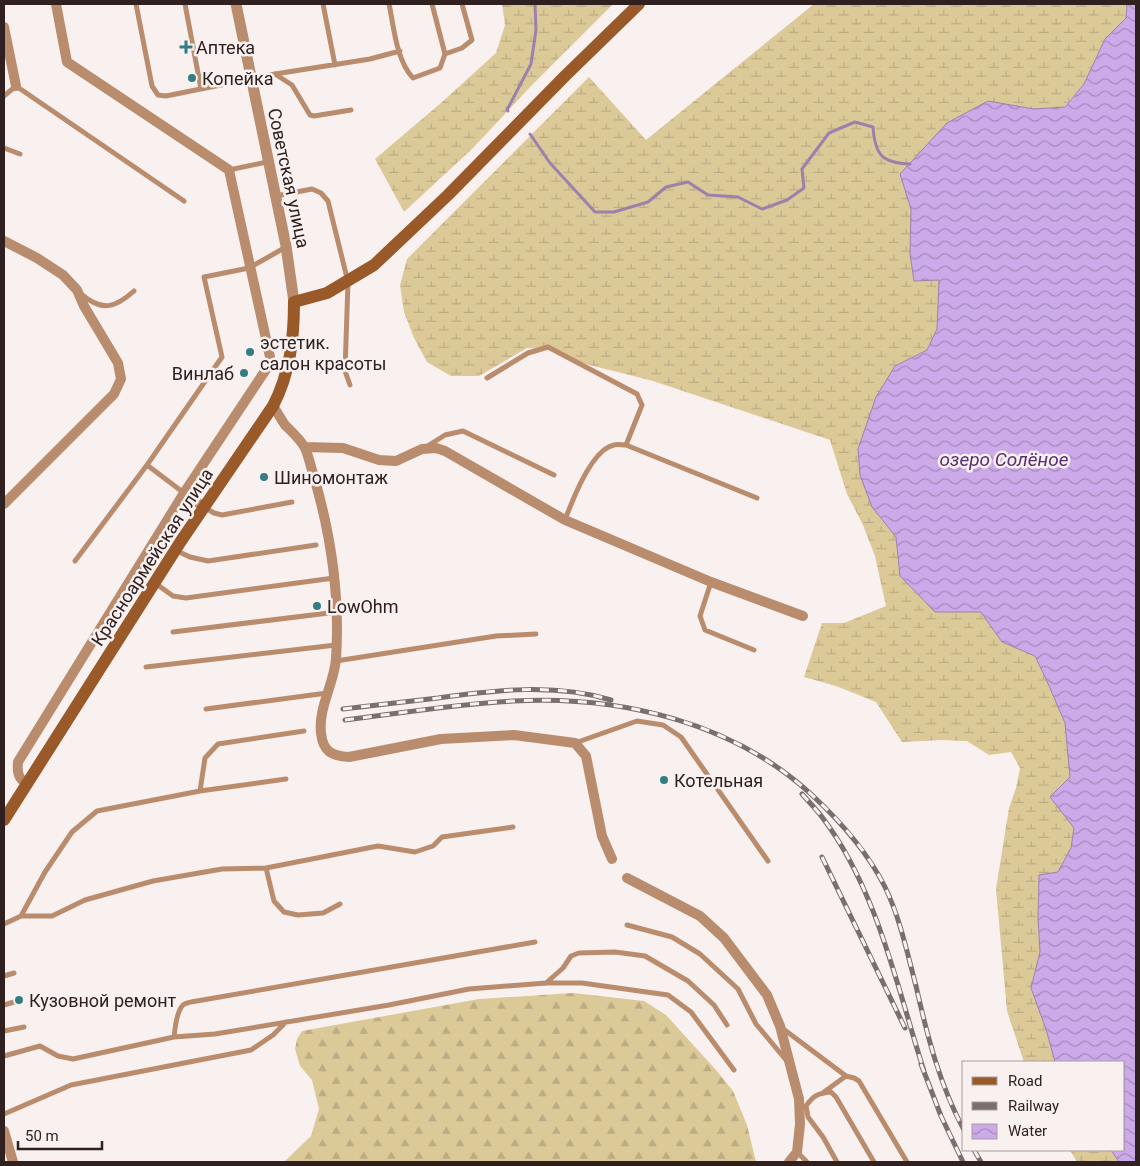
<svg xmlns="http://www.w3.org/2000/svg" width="1140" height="1166" viewBox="0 0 1140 1166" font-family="Roboto,sans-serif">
	<defs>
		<pattern id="forest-firs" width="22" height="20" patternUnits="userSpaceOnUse" patternTransform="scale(1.25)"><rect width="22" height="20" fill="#dcc998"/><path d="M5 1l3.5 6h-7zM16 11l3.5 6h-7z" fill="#bdac83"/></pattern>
		<pattern id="wetland-marsh" width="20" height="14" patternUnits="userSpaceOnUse" patternTransform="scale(1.25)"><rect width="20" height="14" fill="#dcc998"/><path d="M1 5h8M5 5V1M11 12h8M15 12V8" fill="none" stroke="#bdac83"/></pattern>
		<pattern id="water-waves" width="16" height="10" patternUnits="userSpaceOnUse" patternTransform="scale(1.25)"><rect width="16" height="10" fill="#cca9e8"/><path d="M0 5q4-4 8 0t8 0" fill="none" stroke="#a689bc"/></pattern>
	</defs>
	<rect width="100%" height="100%" fill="#f9f0f0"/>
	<path fill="url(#forest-firs)" d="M 573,993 L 644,1001 L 666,1015 L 716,1070 L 733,1091 L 747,1125 L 756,1162 L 284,1162 L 311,1136 L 319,1109 L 312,1080 L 300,1066 L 295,1049 L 297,1039 L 302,1031 L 479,999 Z"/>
	<path fill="url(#wetland-marsh)" d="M 502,4 L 613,4 L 531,86 L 472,149 L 404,212 L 375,159 L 441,103 L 496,53 L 505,25 Z
		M 814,4 L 1127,4 L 1126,18 L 1105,39 L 1084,84 L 1064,107 L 1034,109 L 988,101 L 901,174 L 911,209 L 910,254 L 914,281 L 940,279 L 937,329 L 927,350 L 895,366 L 876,397 L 858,449 L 872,507 L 896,537 L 900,576 L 935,612 L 981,612 L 1002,642 L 1035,656 L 1046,679 L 1065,723 L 1070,777 L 1050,797 L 1074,828 L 1071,848 L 1058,873 L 1039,875 L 1038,918 L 1040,952 L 1032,988 L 1046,1029 L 1055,1062 L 1024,1062 L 1007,1011 L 996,889 L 1009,808 L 1016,788 L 1020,768 L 1011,752 L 989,755 L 967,741 L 941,740 L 902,742 L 876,702 L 836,686 L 804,677 L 822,623 L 844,623 L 886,606 L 875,556 L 863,525 L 847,494 L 830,440 L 653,381 L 574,361 L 554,349 L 527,348 L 479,376 L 451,376 L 427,362 L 414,338 L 404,312 L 400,285 L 407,259 L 589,77 L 646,140 Z
		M 1070,1150 L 1111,1150 L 1119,1162 L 1077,1162 Z"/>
	<path fill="url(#water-waves)" stroke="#9d80ac" d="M 1127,4 L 1136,4 L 1136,1162 L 1119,1162 L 1111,1150 L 1124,1150 L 1124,1062 L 1055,1062 L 1046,1029 L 1031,988 L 1040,952 L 1038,918 L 1039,875 L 1058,872 L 1071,848 L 1074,828 L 1050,797 L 1070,777 L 1065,723 L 1046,679 L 1035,656 L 1002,642 L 981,612 L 935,612 L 900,576 L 896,537 L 872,507 L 860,475 L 858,449 L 876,397 L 895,366 L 927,350 L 937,329 L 939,280 L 914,281 L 910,254 L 911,209 L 900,174 L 947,123 L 988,101 L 1034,109 L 1065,107 L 1084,84 L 1105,39 L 1126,18 Z"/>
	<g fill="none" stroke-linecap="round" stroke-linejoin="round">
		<path stroke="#9d80ac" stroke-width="3" d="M 508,111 L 507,110 L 531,64 L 536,30 L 535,4
			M 530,134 L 550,163 L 595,212 L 614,212 L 648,202 L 666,187 L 688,182 L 708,195 L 738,197 L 762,209 L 787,200 L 804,188 L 802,169 L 829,133 L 855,122 L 873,127 C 875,155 882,163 910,164"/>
		<path stroke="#ba8c6e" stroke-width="5" d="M 136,4 L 152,86 L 158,95 L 166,96 L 275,74 L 370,59 L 400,51
			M 185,4 L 201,89
			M 323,4 L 335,65
			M 389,4 C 394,27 396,60 413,78 L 440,68 L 445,54 L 462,48 L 472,40 L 462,4
			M 432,4 L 445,54
			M 275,74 L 292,85 L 310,115 L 314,116 L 351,110
			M 4,96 L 16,86 L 184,201
			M 4,148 L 20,154
			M 229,170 L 267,162
			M 276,196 L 312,189 L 321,193 L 328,201 L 348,282 L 345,371 L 350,385
			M 81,294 C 102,312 115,308 134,291
			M 487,378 L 528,353 L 548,347 L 637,394 L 642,405 L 626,445
			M 426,447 L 445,435 L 463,431 L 554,475
			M 147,465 L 184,493
			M 204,507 L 214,513 L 222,515 L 292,502
			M 565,520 C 572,501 592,449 614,445 C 617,444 622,445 626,445 L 757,498
			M 175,550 L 190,557 L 208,561 L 316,545
			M 75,561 L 147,465 L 222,357 L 204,277 L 249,268 L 286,247
			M 711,582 L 700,616 L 705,630 L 754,650
			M 155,583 L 173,596 L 186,598 L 334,578
			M 173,632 L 337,612
			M 336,661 L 496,636 L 536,634
			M 146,667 L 336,645
			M 206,709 L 327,693
			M 575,743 L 637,721 L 663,725 L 681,737 L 768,861
			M 200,791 L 286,779
			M 266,868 L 274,901 L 284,912 L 298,915 L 323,913 L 340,904
			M 21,916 L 52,916 L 85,900 L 153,881 L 222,869 L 266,868 L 378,846 L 415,852 L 433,846 L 442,837 L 513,827
			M 4,924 L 21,916 L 45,872 L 72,832 L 97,811 L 200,791 L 205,758 L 218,744 L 304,731
			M 627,925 L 672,937 L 700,954 L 738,989 L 756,1024 L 786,1060
			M 4,976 L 14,973
			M 546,983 L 563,968 L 571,956 L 579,953 L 615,952 L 645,956 L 688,981 L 714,1005 L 727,1025
			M 4,1005 L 14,1002
			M 782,1028 L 846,1076 L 854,1078 L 859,1081 L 907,1162
			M 4,1031 L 24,1027
			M 174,1037 C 175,1029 176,1012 183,1005 C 185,1003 188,1003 191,1002 L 535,942
			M 4,1056 L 40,1046 L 58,1056 L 73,1059 L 174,1037 L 215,1034 L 389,1005 L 469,989 L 546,983 L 582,983 L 668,995 L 691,1012 L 734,1070
			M 824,1092 L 846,1076
			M 4,1114 L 71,1085 L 251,1050 L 273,1035 L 286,1022
			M 797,1152 L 807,1162
			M 837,1162 L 823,1137 L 808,1117 L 806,1106 C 813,1096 818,1093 831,1092 L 836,1097 L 874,1162"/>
		<path stroke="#ba8c6e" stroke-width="10" d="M 4,27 L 16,86
			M 4,241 L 37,258 L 63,275 L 77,290 L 84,306 L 118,363 L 121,379 L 114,394 L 4,504
			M 273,406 C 277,412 281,419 285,425 C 292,432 301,440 305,448 C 309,457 311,468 314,477 C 331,535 340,599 336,659 C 334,684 318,708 321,733 C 323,752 332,756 349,757 L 441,739 L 514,735 L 575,743 L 586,756 L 602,836 L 612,859
			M 305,447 L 343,448 L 379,460 L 396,461 L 422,449 L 436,448 L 445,451 L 565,520 L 711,582 L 803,616
			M 184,493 L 204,507
			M 27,784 C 18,778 17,773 18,762 L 184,493 L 265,371 L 269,364 L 270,357 L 229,170 L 67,62 L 56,4
			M 627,878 L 700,916 L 724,938 L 767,995 L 780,1026 L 799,1099 L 800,1124 L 797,1152 L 789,1162
			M 4,1131 L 13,1162"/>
		<path stroke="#ba8c6e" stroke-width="11" d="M 236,4 L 286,246 L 294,302"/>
		<path stroke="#9a5929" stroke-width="12" d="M 4,820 L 181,541 L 273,406 C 290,373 294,339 294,302 L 327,293 L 374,265 L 448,195 L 565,76 L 639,4"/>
		<g stroke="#7b6e6e" stroke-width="5">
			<path id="rail" d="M 343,709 C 375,705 406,702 438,698 C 495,690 555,683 611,700
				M 345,720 C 401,713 457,704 513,701 C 619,695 733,722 812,795 C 841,822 867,851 885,887 C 900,918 907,952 916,986 C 927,1035 940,1086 964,1130
				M 802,794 C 809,802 816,809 822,817 C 877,889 897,987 924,1071
				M 822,857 L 905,1028
				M 921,1064 L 941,1116 L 963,1162
				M 974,1150 L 981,1162"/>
		</g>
		<use href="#rail" stroke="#f9f0f0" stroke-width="3" stroke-dasharray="9" stroke-linecap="butt"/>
	</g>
	<g fill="#347d84" stroke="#f9f0f0" stroke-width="2">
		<path d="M183.5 39.5h5v5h5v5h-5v5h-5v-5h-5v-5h5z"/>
		<circle cx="192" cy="78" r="5"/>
		<circle cx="250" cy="352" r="5"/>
		<circle cx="244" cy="373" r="5"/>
		<circle cx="264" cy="477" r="5"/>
		<circle cx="317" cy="606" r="5"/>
		<circle cx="664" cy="780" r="5"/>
		<circle cx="19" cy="1000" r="5"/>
	</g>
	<g text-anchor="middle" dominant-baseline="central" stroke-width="5" stroke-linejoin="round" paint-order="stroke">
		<g font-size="18" fill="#302020" stroke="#f9f0f0" text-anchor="start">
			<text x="196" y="47">Аптека</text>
			<text x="202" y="78">Копейка</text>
			<text x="260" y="342">эстетик.<tspan x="260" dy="21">салон красоты</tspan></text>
			<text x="234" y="373" text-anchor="end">Винлаб</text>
			<text x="274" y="477">Шиномонтаж</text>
			<text x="327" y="606">LowOhm</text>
			<text x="674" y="780">Котельная</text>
			<text x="29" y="1000">Кузовной ремонт</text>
		</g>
		<g font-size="18" fill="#302020" stroke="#f9f0f0">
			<text transform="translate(289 178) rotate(78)">Советская улица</text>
			<text transform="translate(152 557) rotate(-57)">Красноармейская улица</text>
		</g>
		<g font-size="19" font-style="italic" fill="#592c76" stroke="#f9f0f0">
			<text x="1004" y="459">озеро Солёное</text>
		</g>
	</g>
	<rect width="1140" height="1166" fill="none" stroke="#302020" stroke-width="10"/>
	<rect x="962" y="1061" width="162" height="90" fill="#f9f0f0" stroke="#a99d9d"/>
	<rect x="972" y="1077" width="25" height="8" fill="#9a5929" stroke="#a99d9d"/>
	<text x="1008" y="1086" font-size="15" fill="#302020">Road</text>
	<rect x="972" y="1102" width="25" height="8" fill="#7b6e6e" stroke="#a99d9d"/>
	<text x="1008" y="1111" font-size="15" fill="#302020">Railway</text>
	<rect x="972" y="1124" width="25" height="15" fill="url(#water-waves)" stroke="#a99d9d"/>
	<text x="1008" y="1136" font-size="15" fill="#302020">Water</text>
	<path d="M18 1141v8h84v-8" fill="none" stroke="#302020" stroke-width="2.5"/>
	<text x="25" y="1141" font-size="15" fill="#302020" stroke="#f9f0f0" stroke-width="4" paint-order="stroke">50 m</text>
</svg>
